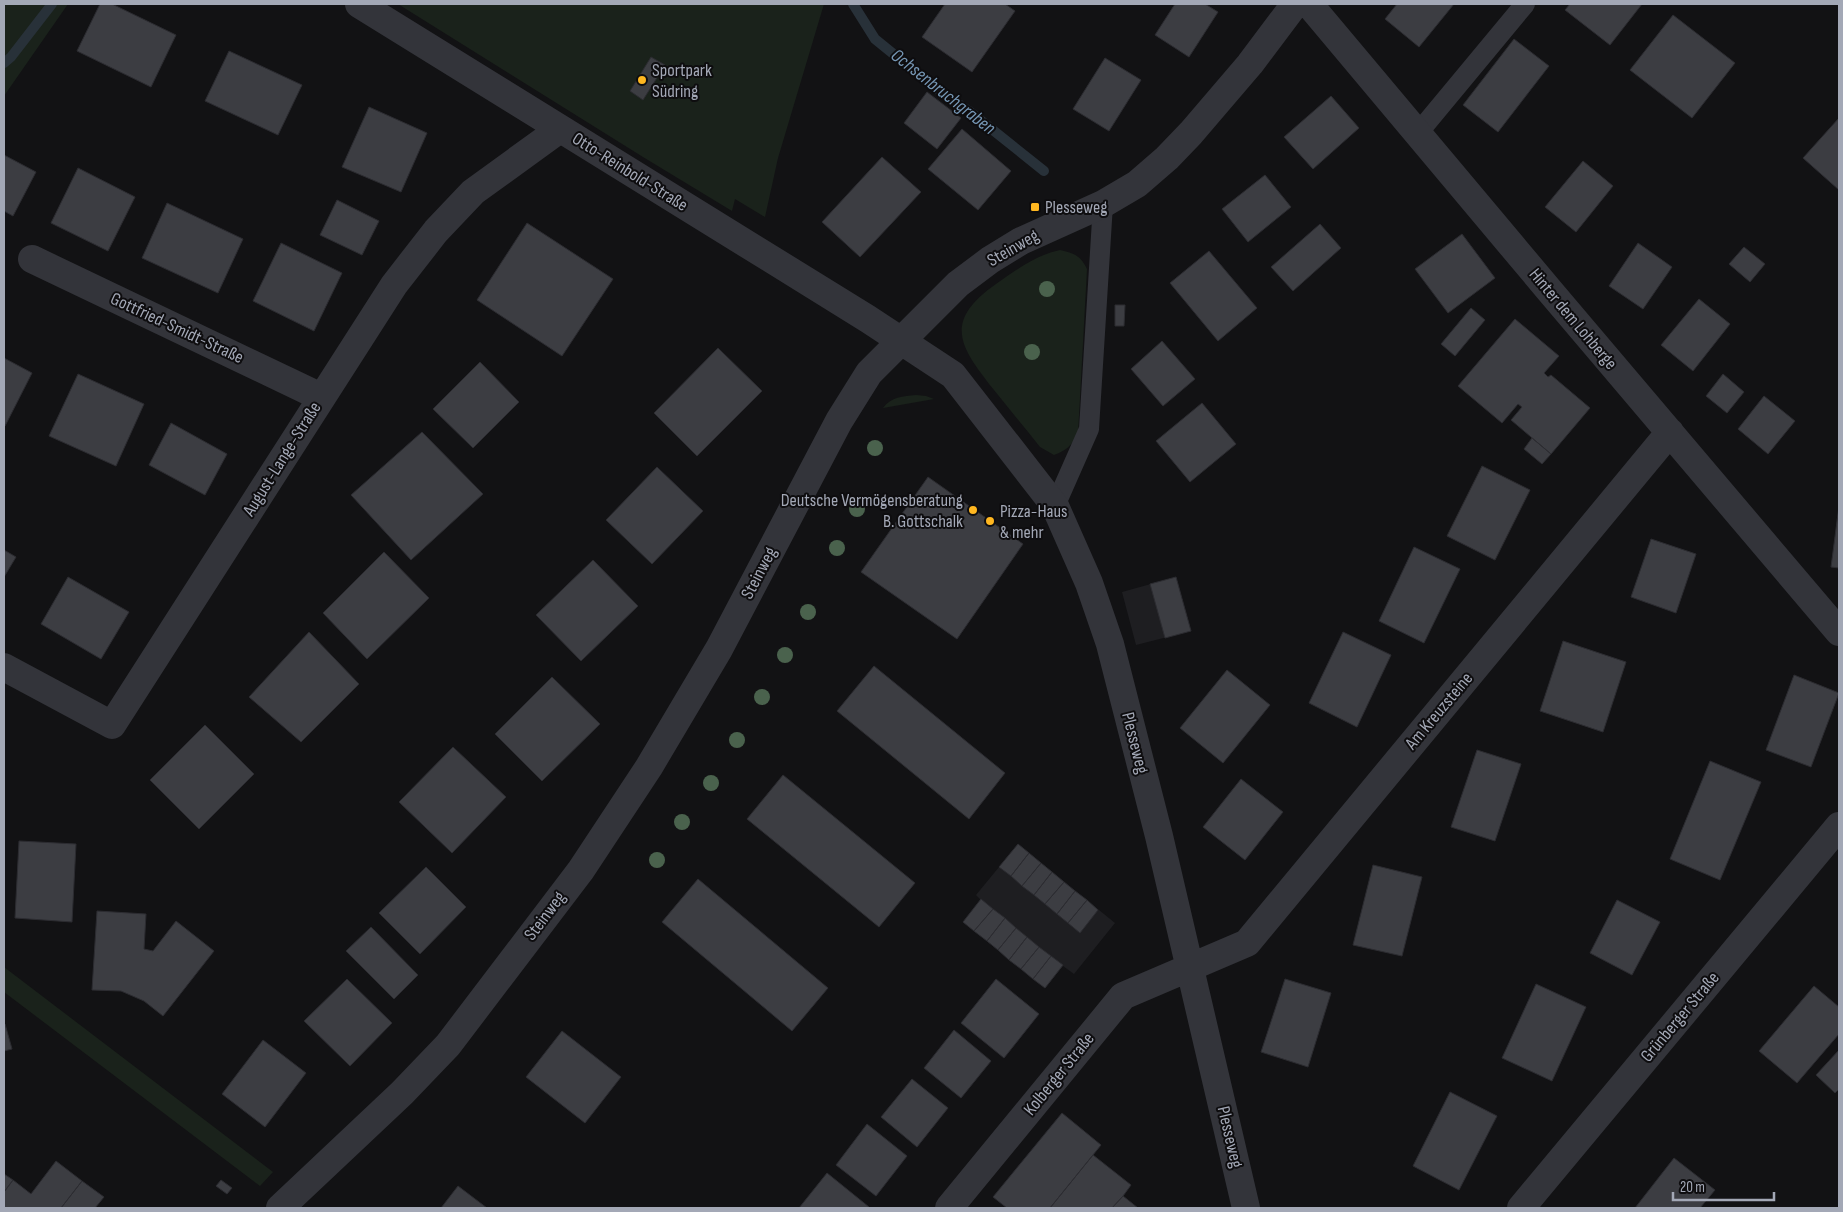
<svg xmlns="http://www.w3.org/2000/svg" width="1843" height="1212" viewBox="0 0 1843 1212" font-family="'Sofia Sans Condensed',sans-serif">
	<rect width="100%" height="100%" fill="#121214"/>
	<path fill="#1e1e21" d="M 1176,577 L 1191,631 L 1136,645 L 1122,592 Z
		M 1018,844 L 1115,923 L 1074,974 L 1063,966 L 1045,988 L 963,922 L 981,900 L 976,895 Z"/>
	<path fill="#1a221b" d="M 4,4 L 68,4 L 4,96 Z
		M 398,4 L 824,4 L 778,158 L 765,217 L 735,199 L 732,211 L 643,157 Z
		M 1060,250 C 1074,253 1081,256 1087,269 L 1078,434 C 1071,446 1067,450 1054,455 L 1040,447 C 1025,428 1009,409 994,390 C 960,347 942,322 996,284 C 1016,270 1036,255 1060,250 Z
		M 916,395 L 926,396 L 934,399 L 883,408 C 891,397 903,396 916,395 Z
		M 4,967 L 273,1172 L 260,1186 L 4,992 Z"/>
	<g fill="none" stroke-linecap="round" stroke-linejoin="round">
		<path stroke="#283139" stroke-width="10" d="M 853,4 L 875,39 L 934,87 L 969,111 L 1044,171
			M 4,63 L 11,57 L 52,4"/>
	</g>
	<path fill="#3c3d42" stroke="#2c2c31" d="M 100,4 L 112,4 L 176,35 L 151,87 L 77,51 Z
		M 945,4 L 1005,4 L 1015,11 L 972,72 L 922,37 Z
		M 1175,4 L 1205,4 L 1218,12 L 1189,57 L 1155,35 Z
		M 1397,4 L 1454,4 L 1419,47 L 1385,19 Z
		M 1570,4 L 1642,4 L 1610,45 L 1565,10 Z
		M 1673,15 L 1735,63 L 1692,118 L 1630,70 Z
		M 1514,39 L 1549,66 L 1498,132 L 1463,105 Z
		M 229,51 L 302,85 L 278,135 L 205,101 Z
		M 651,57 L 665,65 L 643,100 L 630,91 Z
		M 1105,58 L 1141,80 L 1109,131 L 1073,109 Z
		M 927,92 L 961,118 L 937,149 L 904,123 Z
		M 1331,96 L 1359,128 L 1313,169 L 1284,137 Z
		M 369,107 L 427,133 L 401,192 L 342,167 Z
		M 1839,118 L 1839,190 L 1803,158 Z
		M 962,129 L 1011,171 L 978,210 L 928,169 Z
		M 4,155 L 36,172 L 13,216 L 4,211 Z
		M 882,157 L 921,192 L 860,257 L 822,222 Z
		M 1583,161 L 1613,186 L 1576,232 L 1545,207 Z
		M 78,168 L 135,197 L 108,251 L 51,223 Z
		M 1265,175 L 1291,207 L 1248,242 L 1222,209 Z
		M 337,200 L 379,221 L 362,255 L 320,235 Z
		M 167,203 L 243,239 L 218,293 L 142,258 Z
		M 527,223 L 613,279 L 562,356 L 477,300 Z
		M 1320,224 L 1341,248 L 1293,291 L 1271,267 Z
		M 1462,234 L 1495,278 L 1448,313 L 1415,269 Z
		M 281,243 L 342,273 L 314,331 L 253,301 Z
		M 1638,243 L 1672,267 L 1643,309 L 1609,286 Z
		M 1744,247 L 1765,264 L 1750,282 L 1729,264 Z
		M 1209,251 L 1257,308 L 1218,341 L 1170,283 Z
		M 1699,299 L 1730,324 L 1693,371 L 1661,345 Z
		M 1115,305 L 1125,305 L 1124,326 L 1115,326 Z
		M 1471,308 L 1485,320 L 1455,356 L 1441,344 Z
		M 1515,319 L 1559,356 L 1544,373 L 1548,377 L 1551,375 L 1590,408 L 1551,454 L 1511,420 L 1522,407 L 1518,404 L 1502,423 L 1458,386 Z
		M 1162,341 L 1195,379 L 1163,406 L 1131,369 Z
		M 718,348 L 762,391 L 697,456 L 654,413 Z
		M 4,358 L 32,373 L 5,426 L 4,425 Z
		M 480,362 L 519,402 L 473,448 L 433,409 Z
		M 78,374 L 144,404 L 116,466 L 49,436 Z
		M 1723,374 L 1744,392 L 1727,413 L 1706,396 Z
		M 1764,396 L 1795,421 L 1768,454 L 1738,429 Z
		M 1202,403 L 1236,444 L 1190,482 L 1156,441 Z
		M 171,423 L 227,454 L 205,495 L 149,465 Z
		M 422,432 L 483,494 L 411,560 L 351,495 Z
		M 1532,438 L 1551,454 L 1542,464 L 1524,449 Z
		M 1482,466 L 1530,490 L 1495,560 L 1447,536 Z
		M 657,467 L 703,511 L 652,564 L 606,520 Z
		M 928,477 L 1023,544 L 957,639 L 861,572 Z
		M 1839,506 L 1839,568 L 1831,567 Z
		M 1651,539 L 1696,554 L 1676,613 L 1631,597 Z
		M 1414,547 L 1460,569 L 1424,643 L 1379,621 Z
		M 4,550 L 16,557 L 4,577 Z
		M 384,552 L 429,598 L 367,659 L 323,613 Z
		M 593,560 L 638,606 L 581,661 L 536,615 Z
		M 68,577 L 129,612 L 101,659 L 41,624 Z
		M 1176,577 L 1191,631 L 1165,638 L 1150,584 Z
		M 309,632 L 359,684 L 301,742 L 249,697 Z
		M 1343,632 L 1391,655 L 1357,727 L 1309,703 Z
		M 1563,641 L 1626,662 L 1603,732 L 1540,711 Z
		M 874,666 L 1005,773 L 969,819 L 837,711 Z
		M 1227,670 L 1270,705 L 1223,763 L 1180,728 Z
		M 1794,675 L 1839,693 L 1811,767 L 1766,750 Z
		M 552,677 L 600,724 L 542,781 L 495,734 Z
		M 205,725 L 254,774 L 199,829 L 150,780 Z
		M 453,747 L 506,797 L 452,853 L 399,802 Z
		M 1477,750 L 1521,764 L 1495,841 L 1451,827 Z
		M 1710,761 L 1761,782 L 1720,880 L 1670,859 Z
		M 783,775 L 915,883 L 879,927 L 747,819 Z
		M 1241,779 L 1283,812 L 1245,860 L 1203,827 Z
		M 19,841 L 76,844 L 72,922 L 15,918 Z
		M 1018,844 L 1029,853 L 1011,876 L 999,867 Z
		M 1029,853 L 1041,863 L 1022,886 L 1011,876 Z
		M 1041,863 L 1052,872 L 1034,895 L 1022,886 Z
		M 1373,865 L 1422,877 L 1402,956 L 1353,945 Z
		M 426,867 L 466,907 L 420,954 L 379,913 Z
		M 1052,872 L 1064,882 L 1045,904 L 1034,895 Z
		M 698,879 L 828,988 L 792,1031 L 662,922 Z
		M 1064,882 L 1075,891 L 1057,914 L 1045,904 Z
		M 1075,891 L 1087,900 L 1068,923 L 1057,914 Z
		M 981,899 L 993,909 L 974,931 L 963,922 Z
		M 1087,900 L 1098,910 L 1080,933 L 1068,923 Z
		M 1617,900 L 1660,922 L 1632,975 L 1590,953 Z
		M 993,909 L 1005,918 L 987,941 L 974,931 Z
		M 97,911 L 146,914 L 144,949 L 153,951 L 176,921 L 214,951 L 163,1016 L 144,1001 L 121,991 L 92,990 Z
		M 1005,918 L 1016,928 L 998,950 L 987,941 Z
		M 371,927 L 418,975 L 394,999 L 346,951 Z
		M 1016,928 L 1027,937 L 1009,960 L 998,950 Z
		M 1027,937 L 1039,947 L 1021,969 L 1009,960 Z
		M 1039,947 L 1051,956 L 1033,979 L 1021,969 Z
		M 1051,956 L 1063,965 L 1045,988 L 1033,979 Z
		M 347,979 L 392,1023 L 350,1066 L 304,1021 Z
		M 996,979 L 1039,1014 L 1004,1058 L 961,1023 Z
		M 1285,979 L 1331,993 L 1308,1067 L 1261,1052 Z
		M 1536,984 L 1586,1007 L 1552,1081 L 1502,1058 Z
		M 1814,986 L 1839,1007 L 1839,1034 L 1797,1083 L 1759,1051 Z
		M 5,1024 L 12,1049 L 4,1051 L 4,1025 Z
		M 954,1030 L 991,1061 L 961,1098 L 924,1068 Z
		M 562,1031 L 621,1077 L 585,1123 L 526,1077 Z
		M 263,1040 L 306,1073 L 265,1127 L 222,1094 Z
		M 1839,1050 L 1839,1089 L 1835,1093 L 1816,1075 Z
		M 912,1079 L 948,1108 L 917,1147 L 881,1117 Z
		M 1450,1092 L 1497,1116 L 1459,1190 L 1413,1166 Z
		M 1062,1113 L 1101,1145 L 1050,1208 L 1007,1208 L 993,1197 Z
		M 867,1124 L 907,1156 L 876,1196 L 836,1165 Z
		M 1093,1155 L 1131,1185 L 1123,1196 L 1112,1208 L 1050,1208 Z
		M 1674,1158 L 1715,1190 L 1700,1208 L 1635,1208 Z
		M 56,1161 L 82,1181 L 61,1208 L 4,1208 L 4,1192 L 13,1180 L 31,1194 Z
		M 827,1173 L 869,1207 L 868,1208 L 799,1208 Z
		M 4,1174 L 13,1180 L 4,1192 Z
		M 221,1180 L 232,1188 L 227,1194 L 216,1186 Z
		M 82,1181 L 104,1197 L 95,1208 L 61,1208 Z
		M 458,1186 L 487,1208 L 441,1208 Z
		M 1123,1196 L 1138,1208 L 1112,1208 Z"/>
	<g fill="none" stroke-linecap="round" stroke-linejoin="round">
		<path stroke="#33343a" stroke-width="20" d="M 1418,133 L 1525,4
			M 1055,506 L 1089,429 L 1103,204"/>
		<path stroke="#33343a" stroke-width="28" d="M 359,4 L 868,319 L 953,375 L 1055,506 L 1089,583 L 1110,644 L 1159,836 L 1246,1208
			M 1309,4 L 1549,290 L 1839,632
			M 32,259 L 321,397
			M 4,667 L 112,725 L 394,285 L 436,231 L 473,192 L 560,129
			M 280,1208 L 402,1093 L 448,1045 L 581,870 L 649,767 L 719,649 L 839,421 L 869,373 L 958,284 L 990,260 L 1021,241 L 1103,204 L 1137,184 L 1167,158 L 1191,133 L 1250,64 L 1295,4
			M 949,1208 L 1123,996 L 1247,943 L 1670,432
			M 1521,1208 L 1839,826"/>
	</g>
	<g fill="#4a624d">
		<circle cx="1047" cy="289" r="8"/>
		<circle cx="1032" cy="352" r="8"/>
		<circle cx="875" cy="448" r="8"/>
		<circle cx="857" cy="509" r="8"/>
		<circle cx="837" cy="548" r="8"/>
		<circle cx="808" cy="612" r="8"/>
		<circle cx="785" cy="655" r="8"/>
		<circle cx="762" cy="697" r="8"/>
		<circle cx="737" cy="740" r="8"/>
		<circle cx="711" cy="783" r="8"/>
		<circle cx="682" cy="822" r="8"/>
		<circle cx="657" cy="860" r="8"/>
	</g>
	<g fill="#ffb720" stroke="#0e0d0f" stroke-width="2">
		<circle cx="642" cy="80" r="5"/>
		<rect x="1030" y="202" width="10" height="10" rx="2.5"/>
		<circle cx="973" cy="510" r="5"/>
		<circle cx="990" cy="521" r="5"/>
	</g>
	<g text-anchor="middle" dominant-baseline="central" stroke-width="4" stroke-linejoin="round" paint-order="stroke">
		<g font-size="18" fill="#a3a8b6" stroke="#0e0d0f" text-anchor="start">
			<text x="652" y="70">Sportpark<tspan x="652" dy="21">Südring</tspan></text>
			<text x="1045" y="207">Plesseweg</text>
			<text x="963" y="500" text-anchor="end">Deutsche Vermögensberatung<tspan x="963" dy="21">B. Gottschalk</tspan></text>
			<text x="1000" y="511">Pizza-Haus<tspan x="1000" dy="21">&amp; mehr</tspan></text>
		</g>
		<g font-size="18" fill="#a3a8b6" stroke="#0e0d0f">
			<text transform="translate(630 172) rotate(32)">Otto-Reinbold-Straße</text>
			<text transform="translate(1013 248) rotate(-30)">Steinweg</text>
			<text transform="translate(1573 319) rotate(50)">Hinter dem Lohberge</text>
			<text transform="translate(177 328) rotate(25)">Gottfried-Smidt-Straße</text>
			<text transform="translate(282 459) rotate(-58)">August-Lange-Straße</text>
			<text transform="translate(759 573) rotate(-62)">Steinweg</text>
			<text transform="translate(1439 711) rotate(-50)">Am Kreuzsteine</text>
			<text transform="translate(1135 743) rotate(76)">Plesseweg</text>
			<text transform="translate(545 916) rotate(-53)">Steinweg</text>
			<text transform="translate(1680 1017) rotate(-50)">Grünberger Straße</text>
			<text transform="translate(1059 1074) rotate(-51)">Kolberger Straße</text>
			<text transform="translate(1230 1137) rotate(77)">Plesseweg</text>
		</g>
		<g font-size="19" font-style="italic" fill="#7697b5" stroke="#0e0d0f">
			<text transform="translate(943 92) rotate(38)">Ochsenbruchgraben</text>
		</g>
	</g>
	<rect width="1843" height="1212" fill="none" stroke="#a3a8b6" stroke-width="10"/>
	<path d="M1673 1192v8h101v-8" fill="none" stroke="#a3a8b6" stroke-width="2.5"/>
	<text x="1680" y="1192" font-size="15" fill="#a3a8b6" stroke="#0e0d0f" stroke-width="4" paint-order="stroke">20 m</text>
</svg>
